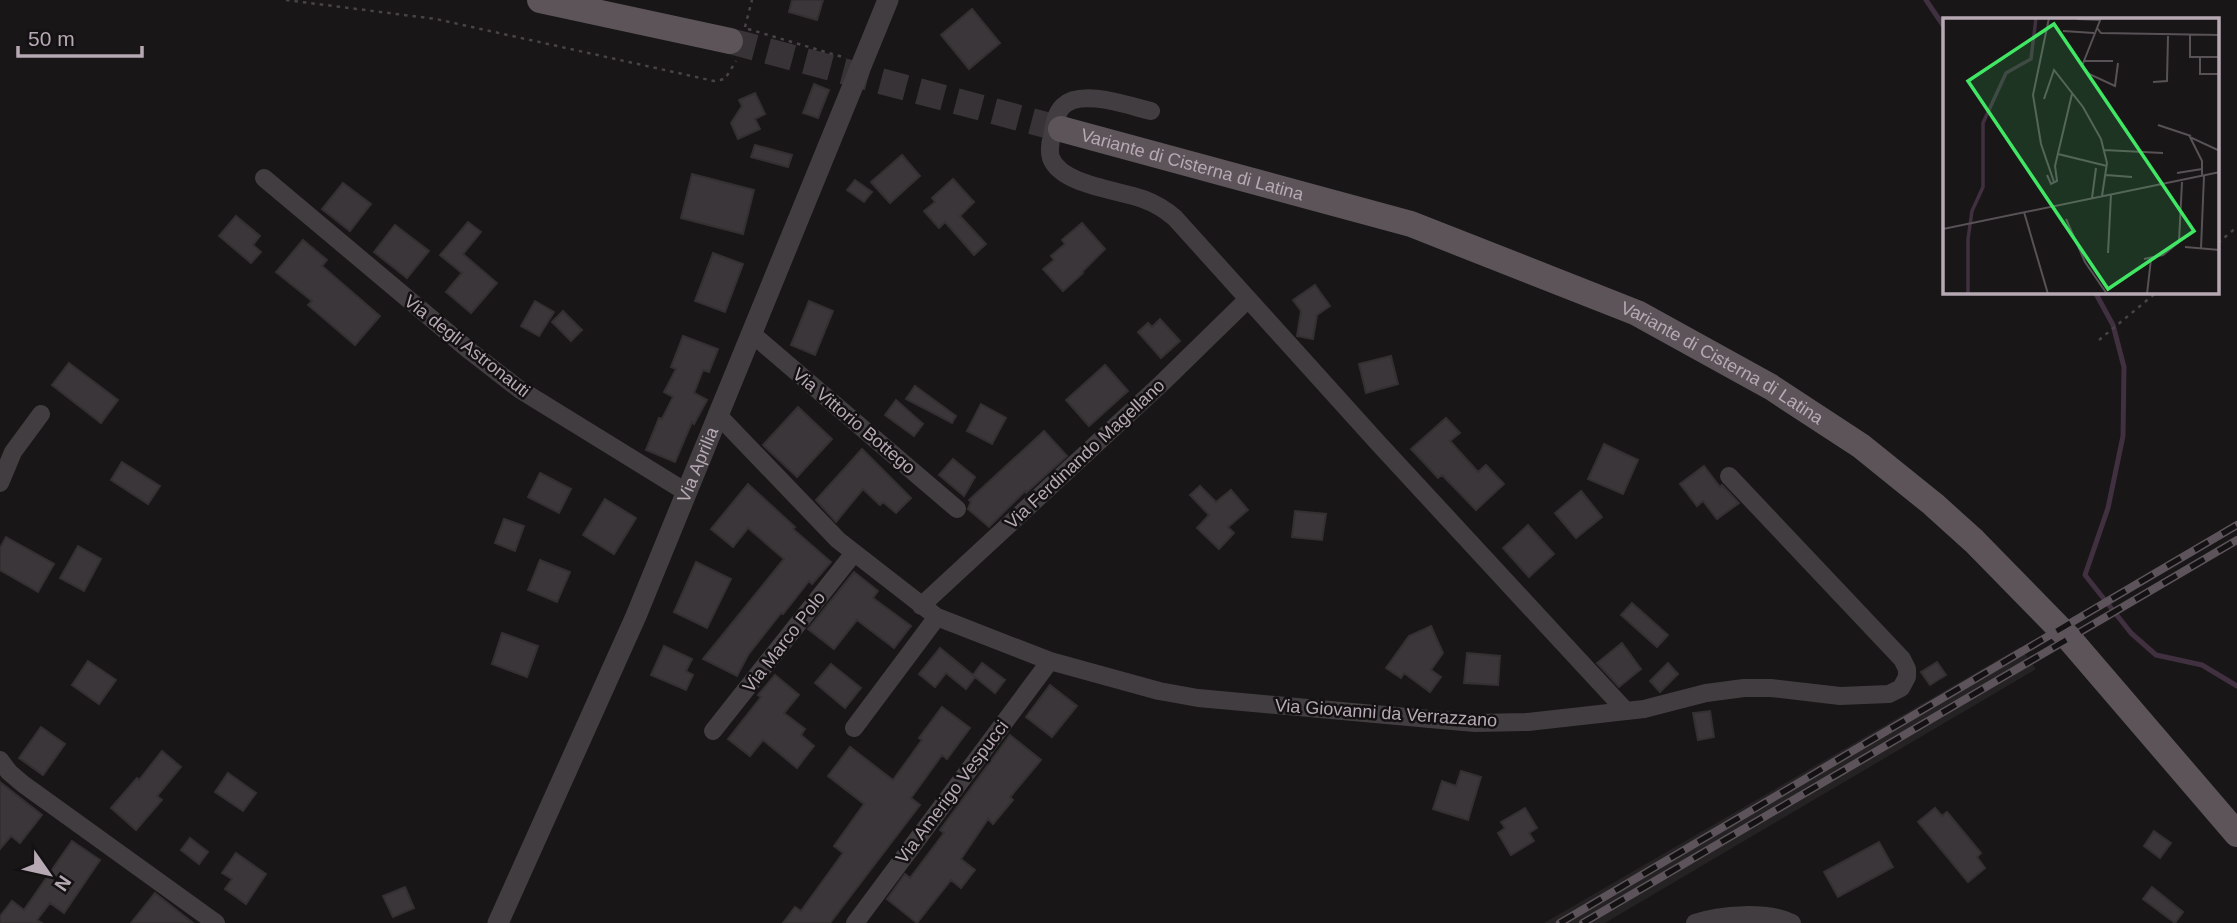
<svg xmlns="http://www.w3.org/2000/svg" width="2237" height="923" viewBox="0 0 2237 923" font-family="Helvetica,sans-serif">
	<rect width="100%" height="100%" fill="#181617"/>
	<path fill="#252224" d="M 2020,647 L 2036,669 L 1605,923 L 1544,923 Z"/>
	<g fill="none" stroke-linecap="round" stroke-linejoin="round">
		<path stroke="#403040" stroke-width="5" d="M 1926,0 L 1945,28
			M 2095,292 L 2113,325 L 2124,367 L 2123,436 L 2108,508 L 2085,575 L 2131,633 L 2156,655 L 2202,665 L 2237,686"/>
	</g>
	<path fill="#3a3639" stroke="#343032" stroke-width="2" d="M 792,0 L 823,0 L 817,20 L 789,12 Z
		M 972,9 L 1000,43 L 969,69 L 941,35 Z
		M 814,84 L 829,90 L 818,118 L 803,113 Z
		M 755,93 L 765,114 L 755,119 L 760,129 L 738,139 L 731,123 L 742,106 L 739,100 Z
		M 755,145 L 792,155 L 788,167 L 751,157 Z
		M 902,155 L 920,176 L 890,203 L 871,182 Z
		M 692,174 L 754,190 L 743,234 L 681,218 Z
		M 953,179 L 974,202 L 960,216 L 986,244 L 974,255 L 945,222 L 939,228 L 924,211 L 935,202 L 932,198 Z
		M 855,180 L 872,192 L 864,202 L 847,190 Z
		M 343,183 L 371,204 L 350,231 L 322,209 Z
		M 236,216 L 260,236 L 253,245 L 261,252 L 251,263 L 219,236 Z
		M 468,222 L 481,232 L 463,254 L 497,283 L 471,313 L 446,292 L 462,273 L 440,255 Z
		M 1082,223 L 1105,249 L 1082,272 L 1083,273 L 1063,291 L 1043,269 L 1054,260 L 1051,256 L 1065,244 L 1062,240 Z
		M 395,225 L 429,251 L 407,278 L 374,252 Z
		M 303,240 L 327,260 L 322,266 L 380,316 L 355,345 L 308,305 L 312,301 L 276,272 Z
		M 713,253 L 743,264 L 725,312 L 695,301 Z
		M 1315,285 L 1330,306 L 1317,315 L 1313,339 L 1297,336 L 1301,311 L 1293,300 Z
		M 535,301 L 554,312 L 539,336 L 521,326 Z
		M 809,301 L 833,311 L 815,355 L 791,345 Z
		M 563,311 L 582,330 L 571,341 L 552,322 Z
		M 1160,319 L 1180,341 L 1161,358 L 1138,332 L 1148,323 L 1152,327 Z
		M 683,336 L 718,349 L 709,372 L 703,370 L 694,393 L 707,400 L 694,424 L 692,422 L 675,462 L 646,450 L 659,418 L 662,419 L 673,397 L 664,392 L 676,369 L 671,367 Z
		M 1391,356 L 1398,384 L 1366,393 L 1359,364 Z
		M 69,363 L 118,400 L 101,423 L 52,385 Z
		M 1105,365 L 1128,391 L 1089,426 L 1066,400 Z
		M 915,386 L 956,416 L 952,423 L 906,399 Z
		M 896,400 L 923,424 L 914,436 L 885,415 Z
		M 981,404 L 1006,418 L 992,444 L 967,431 Z
		M 798,407 L 832,439 L 797,477 L 763,445 Z
		M 1446,418 L 1460,433 L 1450,441 L 1478,472 L 1486,465 L 1504,484 L 1476,510 L 1442,475 L 1438,478 L 1411,449 Z
		M 1044,431 L 1067,456 L 1026,493 L 1025,491 L 989,527 L 968,509 L 971,502 L 969,500 Z
		M 1604,444 L 1638,460 L 1623,494 L 1588,479 Z
		M 862,449 L 911,498 L 896,513 L 883,502 L 880,505 L 863,489 L 836,522 L 816,500 Z
		M 953,459 L 975,477 L 964,496 L 939,475 Z
		M 122,462 L 160,486 L 148,504 L 111,480 Z
		M 1704,466 L 1720,487 L 1722,485 L 1739,503 L 1717,519 L 1703,501 L 1697,506 L 1680,484 Z
		M 540,473 L 571,489 L 559,513 L 528,497 Z
		M 748,484 L 795,527 L 793,529 L 831,562 L 812,584 L 809,581 L 783,614 L 781,613 L 748,655 L 737,676 L 703,659 L 784,559 L 748,528 L 733,547 L 711,529 Z
		M 1200,486 L 1216,502 L 1231,490 L 1248,510 L 1228,527 L 1234,533 L 1219,549 L 1197,528 L 1209,515 L 1190,495 Z
		M 1581,491 L 1602,517 L 1576,538 L 1555,513 Z
		M 605,499 L 636,518 L 614,554 L 583,535 Z
		M 1295,511 L 1326,514 L 1322,540 L 1292,537 Z
		M 504,519 L 524,526 L 515,551 L 495,543 Z
		M 1528,525 L 1554,554 L 1529,577 L 1503,548 Z
		M 6,537 L 54,564 L 38,592 L 0,570 L 0,548 Z
		M 78,546 L 101,559 L 84,591 L 60,578 Z
		M 540,560 L 570,572 L 557,602 L 528,590 Z
		M 696,562 L 731,579 L 707,628 L 674,612 Z
		M 854,572 L 878,591 L 873,598 L 911,626 L 894,648 L 857,620 L 834,649 L 808,629 Z
		M 1632,603 L 1668,635 L 1657,647 L 1621,615 Z
		M 1431,626 L 1443,653 L 1431,670 L 1441,677 L 1430,692 L 1404,673 L 1401,678 L 1386,668 L 1409,636 Z
		M 502,633 L 538,646 L 527,677 L 492,664 Z
		M 1622,643 L 1641,669 L 1619,687 L 1597,663 Z
		M 664,646 L 692,659 L 686,671 L 693,675 L 686,690 L 651,675 Z
		M 940,648 L 973,675 L 982,663 L 1005,680 L 995,693 L 975,677 L 966,689 L 946,673 L 935,687 L 919,674 Z
		M 1467,653 L 1500,656 L 1498,685 L 1464,683 Z
		M 88,661 L 116,680 L 99,704 L 72,685 Z
		M 1937,662 L 1946,675 L 1930,685 L 1921,672 Z
		M 1668,663 L 1678,674 L 1660,692 L 1650,681 Z
		M 831,664 L 861,688 L 845,708 L 815,683 Z
		M 775,675 L 799,695 L 784,713 L 805,729 L 801,735 L 814,746 L 797,768 L 763,740 L 750,756 L 728,739 L 761,697 L 758,695 Z
		M 1050,685 L 1077,706 L 1052,737 L 1026,717 Z
		M 942,707 L 970,728 L 947,759 L 942,755 L 911,798 L 920,805 L 830,923 L 783,923 L 795,907 L 801,911 L 843,853 L 834,846 L 864,804 L 828,776 L 850,747 L 893,780 L 922,740 L 919,738 Z
		M 1710,711 L 1714,737 L 1698,740 L 1693,713 Z
		M 41,727 L 65,744 L 43,775 L 19,758 Z
		M 1010,735 L 1041,760 L 1010,797 L 1013,800 L 993,824 L 988,819 L 961,859 L 975,870 L 961,888 L 951,880 L 917,923 L 887,899 L 905,874 L 910,878 L 944,833 L 940,830 Z
		M 162,751 L 181,767 L 157,796 L 162,800 L 136,830 L 111,808 L 137,778 L 139,780 Z
		M 1461,771 L 1481,777 L 1468,820 L 1433,809 L 1442,781 L 1456,786 Z
		M 228,773 L 256,793 L 243,811 L 215,792 Z
		M 0,782 L 42,815 L 20,843 L 11,836 L 0,849 Z
		M 1525,808 L 1537,828 L 1529,833 L 1534,841 L 1511,855 L 1498,833 L 1505,828 L 1501,822 Z
		M 1935,808 L 1942,816 L 1947,812 L 1981,853 L 1977,857 L 1985,868 L 1968,882 L 1918,822 Z
		M 2154,831 L 2171,843 L 2160,858 L 2144,846 Z
		M 190,838 L 208,852 L 199,864 L 181,850 Z
		M 72,841 L 100,860 L 64,913 L 50,903 L 37,920 L 42,923 L 0,923 L 0,916 L 12,901 L 24,910 Z
		M 1879,842 L 1893,867 L 1838,897 L 1824,872 Z
		M 236,853 L 266,874 L 246,904 L 225,889 L 232,879 L 222,873 Z
		M 405,887 L 414,908 L 393,917 L 383,896 Z
		M 2152,887 L 2183,912 L 2175,923 L 2143,899 Z
		M 155,893 L 193,923 L 131,923 Z"/>
	<g fill="none" stroke-linecap="round" stroke-linejoin="round">
		<path stroke="#383336" stroke-width="26" stroke-dasharray="26 13" stroke-linecap="butt" d="M 730,41 L 1061,129"/>
		<path stroke="#494247" stroke-width="2.5" stroke-dasharray="3.5 5" stroke-linecap="butt" d="M 286,0 L 436,19 L 714,81 L 725,79 L 736,61
			M 745,27 L 752,0
			M 748,29 L 846,58
			M 2218,243 L 2237,227
			M 2099,340 L 2157,292"/>
		<path stroke="#423d40" stroke-width="18" d="M 1151,111 C 1129,106 1081,88 1063,106 C 1055,114 1054,126 1052,136 C 1050,143 1049,151 1051,158 C 1061,185 1119,190 1143,199 C 1154,203 1166,210 1175,218 L 1379,444 L 1626,711
			M 264,178 L 470,351 L 519,389 L 686,492
			M 751,333 L 957,509
			M 717,414 L 838,540 L 937,617 L 1050,661 L 1159,691 L 1198,698 L 1441,720 L 1475,723 L 1528,722 L 1644,709 L 1706,693 L 1744,688 L 1771,688 L 1840,696 L 1889,694 L 1901,688 L 1907,677 L 1907,669 L 1902,659 L 1729,476
			M 0,483 L 13,452 L 41,414
			M 921,606 L 1162,383 L 1247,300
			M 854,728 L 937,617
			M 713,731 L 854,553
			M 0,760 L 9,772 L 23,784 L 216,923
			M 855,923 L 1050,661
			M 1695,923 C 1720,914 1768,911 1792,923"/>
		<path stroke="#423d40" stroke-width="21" id="s1" d="M 498,923 L 636,616 L 888,0"/>
		<g stroke="#5c5459" stroke-width="26">
			<path d="M 540,0 L 730,41"/>
			<path id="s2" d="M 1061,129 L 1411,224 L 1637,313 L 1771,387 L 1861,446 L 1933,504 L 1974,541 L 2067,636 L 2237,834"/>
		</g>
		<g stroke="#5c545a" stroke-width="8">
			<path id="rail" d="M 1560,923 L 2237,525
				M 1583,923 L 2237,540"/>
		</g>
		<use href="#rail" stroke="#131112" stroke-width="5" stroke-dasharray="16" stroke-linecap="butt"/>
	</g>
	<g text-anchor="middle" dominant-baseline="central" stroke-width="5" stroke-linejoin="round" paint-order="stroke">
		<g font-size="18" fill="#b7a9b4" stroke="#131112">
			<text stroke="none"><textPath href="#s2" startOffset="136">Variante di Cisterna di Latina</textPath></text>
			<text transform="translate(467 346) rotate(38)">Via degli Astronauti</text>
			<text stroke="none"><textPath href="#s2" startOffset="704">Variante di Cisterna di Latina</textPath></text>
			<text transform="translate(854 421) rotate(40)">Via Vittorio Bottego</text>
			<text transform="translate(1085 454) rotate(-43)">Via Ferdinando Magellano</text>
			<text stroke="none"><textPath href="#s1" startOffset="500">Via Aprilia</textPath></text>
			<text transform="translate(784 642) rotate(-52)">Via Marco Polo</text>
			<text transform="translate(1386 713) rotate(4)">Via Giovanni da Verrazzano</text>
			<text transform="translate(952 792) rotate(-53)">Via Amerigo Vespucci</text>
		</g>
	</g>
	<g transform="translate(1943 18)">
		<rect width="276" height="276" fill="#181617"/>
		<path fill="none" stroke="#403040" stroke-width="3.5" d="M 25,276 L 25,221 L 29,193 L 40,169 L 40,105 L 63,55 L 88,41 L 93,0"/>
		<path fill="none" stroke="#585156" stroke-width="2" d="M 106,0 L 90,77 L 98,126 L 111,164M 158,0 L 139,48 L 146,56 L 172,68 L 175,45M 134,1 L 158,2M 154,10 L 158,15 L 277,17M 120,13 L 151,15M 247,17 L 247,39 L 277,39M 257,39 L 257,56 L 277,56M 140,43 L 170,43M 210,64 L 224,63 L 225,18M 101,81 L 111,52 L 140,89 L 158,121 L 164,145 L 159,178M 215,107 L 248,118M 161,132 L 220,135M 115,136 L 164,148M 234,155 L 259,151M 104,157 L 108,166 L 114,163 L 112,148 L 129,76M 163,157 L 189,159M 259,158 L 259,143 L 247,119 L 277,133M 149,180 L 153,150M 81,194 L 105,276M 123,201 L 142,244 L 164,276M 0,211 L 277,154M 242,229 L 277,232M 258,230 L 261,158M 165,235 L 168,176M 201,241 L 220,237 L 236,224 L 239,164M 204,276 L 208,241"/>
		<path fill="#40e664" fill-opacity="0.15" stroke="#40e664" stroke-width="3.5" d="M 111,6 L 251,213 L 165,271 L 25,63 Z"/>
		<rect width="276" height="276" fill="none" stroke="#b7a9b4" stroke-width="3.5"/>
	</g>
	<g transform="translate(49 874) rotate(124)" stroke="#131112" stroke-width="5" paint-order="stroke">
	<path d="M0-5L12 26L0 18L-12 26Z" fill="#b7a9b4"/>
	<text y="-10" font-size="19" font-weight="bold" text-anchor="middle" fill="#b7a9b4">N</text>
	</g>
	<path d="M18 46v10h124v-10" fill="none" stroke="#b7a9b4" stroke-width="3.5"/>
	<text x="28" y="46" font-size="21" fill="#b7a9b4" stroke="#131112" stroke-width="5" paint-order="stroke">50 m</text>
</svg>
